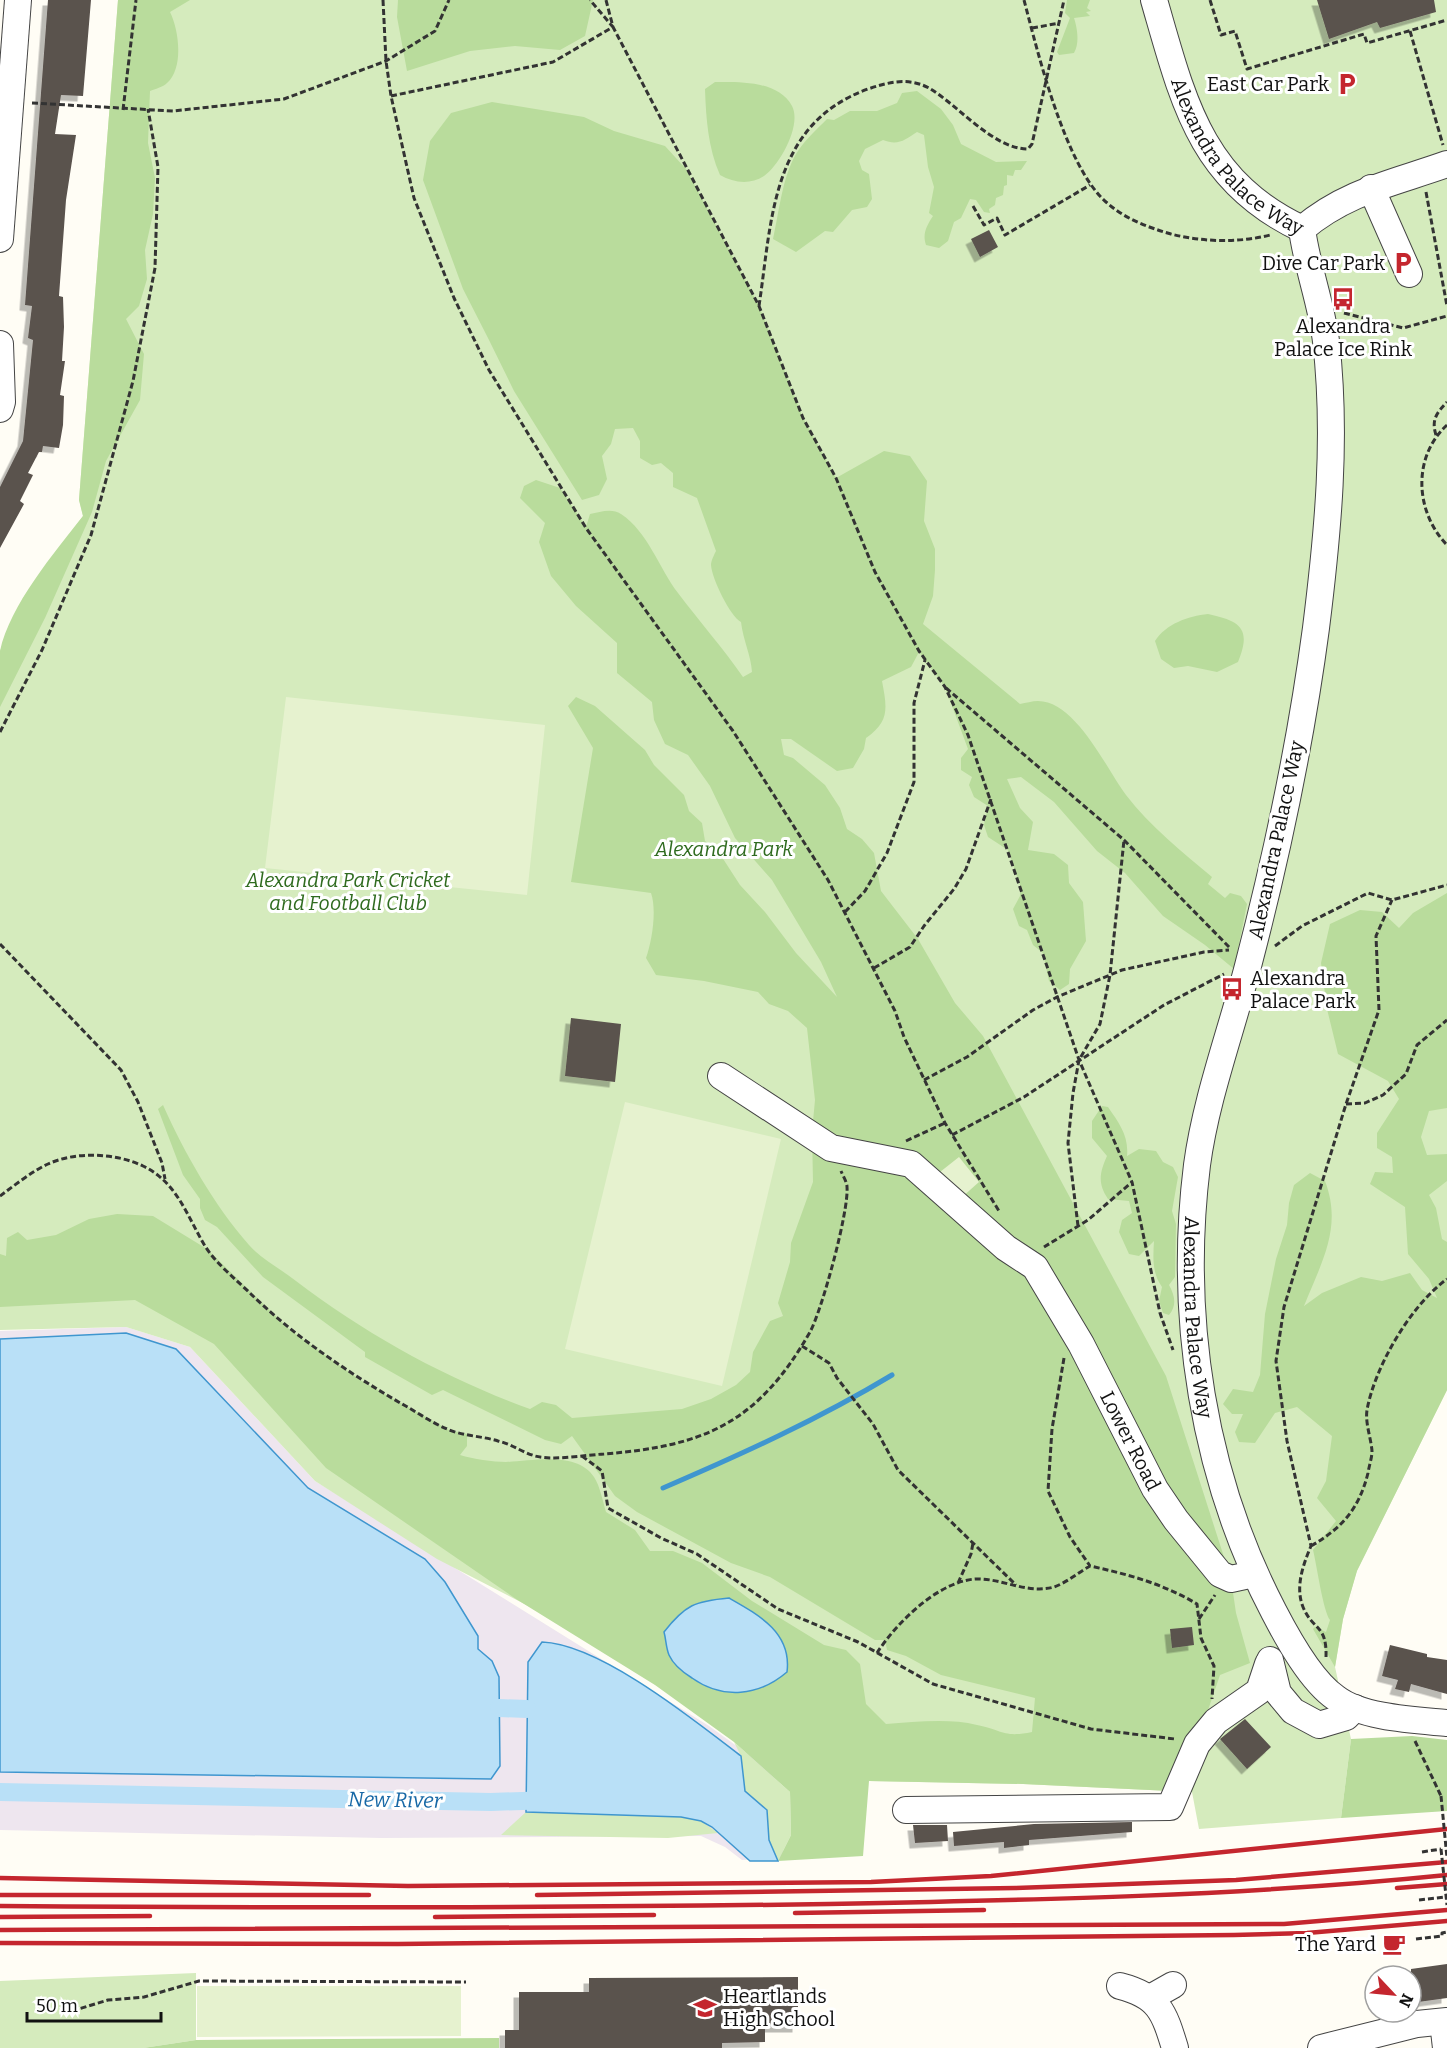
<svg xmlns="http://www.w3.org/2000/svg" width="1447" height="2048" viewBox="0 0 1447 2048" font-family="Bitter,serif">
	<defs>
		<filter id="shadow"><feDropShadow dx="-5.5" dy="5.5" stdDeviation="0" flood-color="#0004"/></filter>
	</defs>
	<rect width="100%" height="100%" fill="#fffdf5"/>
	<path fill="#eee6ef" d="M 126,1327 L 190,1347 L 315,1481 L 709,1726 L 774,1773 L 784,1858 L 742,1860 L 725,1847 L 701,1836 L 381,1838 L 0,1830 L 0,1331 Z"/>
	<path fill="#d5ebbd" d="M 118,0 L 1447,0 L 1447,1390 L 1357,1570 L 1343,1619 L 1335,1667 L 1351,1739 L 1341,1818 L 1199,1829 L 1192,1792 L 1023,1784 L 868,1781 L 437,1559 L 315,1481 L 190,1347 L 126,1327 L 0,1330 L 0,651 L 23,598 L 83,516 L 79,500 Z
		M 734,1742 L 790,1792 L 791,1835 L 778,1861 L 769,1840 L 767,1810 L 745,1791 L 741,1756 Z
		M 526,1812 L 681,1817 L 701,1821 L 718,1833 L 668,1838 L 501,1835 Z
		M 196,1973 L 196,2040 L 143,2048 L 0,2048 L 0,1981 Z"/>
	<path fill="#b9dc9c" d="M 118,0 L 190,0 L 170,12 C 179,30 184,68 167,83 C 163,87 155,89 150,91 L 148,143 L 155,178 L 153,214 L 145,250 L 147,279 L 139,306 L 126,319 L 144,354 L 140,400 L 106,461 L 92,512 L 45,618 L 0,707 C 0,689 0,668 0,651 C 10,605 54,553 83,516 L 79,500 Z
		M 398,0 L 593,0 L 585,36 L 560,50 L 515,46 L 470,51 L 407,71 L 397,17 Z
		M 1067,0 L 1090,0 L 1087,8 L 1091,11 L 1086,12 L 1090,16 L 1074,18 C 1077,27 1080,43 1074,53 L 1059,55 L 1057,52 L 1070,18 L 1065,13 Z
		M 715,82 C 738,82 778,80 792,106 C 802,125 780,165 764,176 C 750,185 734,183 720,175 C 708,148 706,118 705,89 Z
		M 917,91 L 941,109 L 953,125 L 961,144 L 996,162 L 1027,161 L 1021,170 L 1015,170 L 1013,176 L 1007,175 L 1007,185 L 1004,186 L 1003,195 L 996,198 L 995,205 L 989,209 L 990,213 L 984,212 L 976,200 L 970,199 L 961,218 L 954,222 L 948,241 L 939,248 L 926,245 C 922,234 927,225 933,216 L 929,213 L 934,187 L 928,167 L 924,135 L 917,132 C 905,140 898,146 883,140 L 865,149 L 859,161 L 862,170 L 869,174 L 872,199 L 867,207 L 852,210 L 833,232 L 825,231 L 796,252 L 773,239 C 779,213 782,178 796,154 C 804,141 816,130 827,119 L 834,120 L 850,111 L 877,111 L 897,103 L 902,93 Z
		M 492,102 L 584,117 L 614,131 L 665,146 L 686,169 L 759,306 L 803,418 L 836,478 L 884,451 L 910,456 L 927,481 L 924,521 L 935,549 L 935,570 L 933,596 L 923,624 L 1020,704 C 1026,703 1032,701 1038,701 C 1076,701 1107,770 1126,795 C 1150,826 1182,852 1212,877 L 1208,884 L 1225,898 L 1230,893 L 1241,896 L 1247,904 L 1234,969 L 1205,945 L 1163,916 L 1125,873 L 1097,851 L 1054,802 L 1021,777 L 1007,779 L 1020,808 L 1033,822 L 1028,850 L 1054,854 L 1068,865 L 1069,883 L 1083,902 L 1086,941 L 1070,969 L 1069,984 L 1060,990 L 1049,981 L 1043,953 L 1033,945 L 1027,930 L 1019,926 L 1013,909 L 1020,896 L 1020,885 L 1008,850 L 988,837 L 984,825 L 988,806 L 974,797 L 969,785 L 972,777 L 961,770 L 961,758 L 968,749 L 945,687 L 919,652 L 911,667 L 882,681 C 887,708 890,721 866,738 L 864,749 L 853,768 L 837,771 L 791,739 L 781,739 L 784,755 L 793,758 L 825,785 L 840,808 L 847,829 L 862,839 L 874,853 L 881,891 L 918,939 L 955,1003 L 983,1036 L 1166,1376 L 1231,1579 L 1236,1613 L 1250,1663 L 1220,1675 L 1206,1716 L 1201,1769 L 1192,1792 L 1023,1784 L 869,1781 L 863,1856 L 778,1861 L 791,1835 L 790,1792 L 734,1742 L 655,1685 L 516,1599 L 326,1468 L 214,1344 L 135,1300 L 0,1307 L 0,1254 L 6,1256 L 7,1238 L 18,1232 L 27,1240 L 56,1235 L 89,1219 L 117,1214 L 153,1216 L 207,1249 L 290,1330 L 360,1380 L 449,1430 L 467,1434 L 467,1446 L 460,1455 C 473,1459 493,1462 506,1462 C 532,1461 577,1451 594,1477 C 600,1486 603,1502 606,1512 L 635,1530 L 650,1551 L 673,1551 L 702,1563 L 752,1601 L 824,1645 L 846,1650 L 860,1664 L 866,1704 L 886,1724 C 915,1722 949,1718 977,1725 C 1003,1730 1003,1738 1032,1732 L 1035,1698 L 941,1675 L 906,1656 L 887,1650 L 885,1640 L 875,1640 L 770,1577 L 731,1563 L 637,1512 L 615,1496 L 572,1436 L 561,1444 L 545,1440 L 443,1390 L 432,1395 L 365,1357 L 365,1352 L 263,1277 L 217,1227 L 205,1220 L 200,1208 L 200,1199 L 183,1175 L 158,1109 L 163,1105 C 185,1154 214,1205 249,1245 C 261,1259 281,1269 296,1281 C 367,1335 445,1378 530,1409 L 542,1402 L 556,1405 L 572,1418 L 682,1409 L 711,1399 L 736,1385 L 750,1372 L 753,1352 L 770,1321 L 783,1316 L 778,1303 L 790,1262 L 791,1243 L 813,1182 L 812,1132 L 815,1100 L 807,1028 L 788,1011 L 769,1004 L 758,992 L 704,981 L 656,975 L 646,958 C 652,941 657,910 651,893 L 571,882 L 593,748 L 568,706 L 576,697 L 595,706 L 645,750 L 654,765 L 684,795 L 689,811 L 702,823 L 705,841 L 718,851 L 740,885 L 765,912 L 796,953 L 837,997 L 821,962 L 772,880 L 735,838 L 710,786 L 688,755 L 665,744 L 654,720 L 652,702 L 617,673 L 617,643 L 576,606 L 551,576 L 539,542 L 545,523 L 520,498 L 524,486 L 536,480 L 560,488 L 586,527 L 590,514 C 600,512 612,508 621,514 C 648,532 659,568 678,593 C 699,621 723,648 743,677 L 752,672 C 751,655 743,640 741,622 C 730,616 712,579 711,565 C 711,561 714,555 716,551 L 697,498 L 673,487 L 673,473 L 661,463 L 652,465 L 640,458 L 640,441 L 633,428 L 615,429 L 611,444 L 602,456 L 607,479 L 599,495 L 582,500 L 514,391 L 489,340 L 463,289 L 423,180 L 430,141 L 451,113 Z
		M 1208,614 C 1240,621 1252,628 1238,662 L 1217,672 L 1188,666 L 1174,668 L 1161,659 L 1155,641 C 1166,624 1188,616 1208,614 Z
		M 1447,893 L 1447,1108 L 1429,1111 L 1421,1137 L 1427,1155 L 1447,1154 L 1447,1181 L 1429,1195 L 1436,1208 L 1442,1239 L 1447,1242 L 1447,1390 L 1357,1571 L 1343,1619 L 1335,1667 L 1313,1629 L 1315,1627 L 1326,1632 L 1330,1620 C 1323,1611 1317,1566 1313,1550 L 1336,1521 L 1317,1498 L 1326,1481 L 1332,1436 L 1297,1407 L 1275,1413 L 1255,1443 L 1239,1442 L 1235,1432 L 1243,1414 L 1232,1414 L 1223,1404 L 1233,1389 L 1253,1392 L 1260,1375 L 1265,1314 L 1276,1259 L 1287,1225 L 1289,1203 L 1294,1185 L 1310,1173 L 1325,1181 C 1343,1228 1321,1263 1304,1306 L 1322,1293 L 1361,1277 L 1382,1281 L 1410,1273 L 1422,1290 L 1437,1298 L 1429,1279 L 1408,1254 L 1405,1207 L 1370,1184 L 1375,1172 L 1393,1173 L 1392,1157 L 1377,1148 L 1377,1133 L 1399,1099 L 1388,1081 L 1338,1054 L 1327,1009 L 1321,963 L 1330,924 L 1360,910 L 1382,912 L 1399,928 L 1413,913 Z
		M 1102,1106 L 1108,1107 C 1119,1123 1129,1136 1127,1156 L 1139,1149 L 1156,1151 L 1163,1162 L 1173,1167 L 1178,1177 L 1172,1211 L 1176,1224 L 1175,1277 L 1169,1285 C 1175,1296 1177,1305 1169,1315 L 1163,1313 L 1159,1301 L 1162,1287 C 1152,1273 1153,1258 1154,1241 L 1139,1256 L 1129,1254 L 1119,1232 L 1122,1220 L 1132,1213 L 1129,1201 L 1108,1199 C 1097,1183 1100,1172 1107,1156 L 1092,1138 L 1092,1121 Z
		M 1412,1736 L 1447,1740 L 1447,1811 L 1341,1818 L 1351,1739 Z
		M 499,2038 L 499,2048 L 143,2048 L 196,2040 Z"/>
	<path fill="#e6f2cf" d="M 286,697 L 545,725 L 527,895 L 265,868 Z
		M 625,1102 L 781,1139 L 722,1386 L 565,1349 Z
		M 959,1157 L 979,1182 L 961,1198 L 940,1172 Z
		M 197,1986 L 461,1986 L 461,2036 L 197,2037 Z"/>
	<path fill="#b9e0f7" stroke="#3f96cf" stroke-width="1.5" d="M 126,1333 L 176,1349 L 308,1488 L 425,1559 L 445,1582 L 478,1636 L 478,1649 L 492,1661 L 499,1677 L 500,1766 L 491,1779 L 0,1772 L 0,1339 Z
		M 729,1598 C 759,1615 792,1633 787,1672 C 759,1696 723,1700 692,1678 C 684,1673 673,1664 669,1655 C 666,1648 666,1639 664,1632 C 685,1605 695,1601 729,1598 Z
		M 542,1642 C 600,1644 694,1720 741,1756 L 745,1791 L 767,1810 L 769,1840 L 778,1861 L 750,1861 L 712,1827 L 701,1821 L 681,1817 L 526,1812 L 528,1662 Z"/>
	<g fill="none" stroke-linecap="round" stroke-linejoin="round">
		<path stroke="#3f96cf" stroke-width="5" d="M 663,1488 C 742,1454 819,1419 892,1375"/>
		<path stroke="#b9e0f7" stroke-width="18" d="M 499,1708 L 527,1709
			M 0,1792 L 491,1802 L 551,1800"/>
	</g>
	<path fill="#5a524d" filter="url(#shadow)" d="M 48,0 L 91,0 L 83,96 L 61,95 L 55,134 L 76,135 L 66,200 L 59,296 L 63,297 L 64,327 L 62,361 L 65,361 L 60,395 L 64,396 L 63,425 L 59,448 L 43,446 L 42,452 L 39,452 L 28,473 L 33,475 L 20,501 L 24,504 L 0,548 L 0,487 L 23,441 L 33,340 L 28,338 L 32,306 L 25,305 Z
		M 1317,0 L 1434,0 L 1436,12 L 1380,28 L 1377,22 L 1329,39 Z
		M 989,230 L 998,247 L 980,257 L 971,239 Z
		M 571,1018 L 621,1024 L 615,1082 L 565,1076 Z
		M 1192,1627 L 1194,1645 L 1172,1648 L 1170,1629 Z
		M 1390,1645 L 1427,1654 L 1427,1657 L 1447,1660 L 1447,1694 L 1411,1684 L 1409,1692 L 1395,1689 L 1398,1680 L 1382,1676 Z
		M 1245,1719 L 1271,1747 L 1247,1769 L 1220,1739 Z
		M 1132,1822 L 1132,1832 L 1029,1840 L 1029,1845 L 1004,1848 L 1004,1842 L 954,1846 L 953,1832 L 1034,1824 Z
		M 913,1825 L 947,1825 L 948,1841 L 915,1843 Z
		M 1447,1964 L 1447,1998 L 1411,2003 L 1411,1969 Z
		M 798,1977 L 798,2027 L 765,2027 L 765,2042 L 722,2043 L 722,2048 L 505,2048 L 505,2030 L 519,2030 L 519,1992 L 589,1992 L 589,1978 Z"/>
	<g fill="none" stroke-linecap="round" stroke-linejoin="round">
		<g stroke="#444" stroke-width="28">
			<g id="minor">
				<path id="s1" d="M 1154,0 C 1183,100 1200,181 1302,229"/>
				<path d="M 1371,188 L 1409,274"/>
				<path id="s2" d="M 1302,229 C 1307,267 1321,302 1326,341 C 1337,437 1328,532 1316,628 C 1301,741 1277,855 1248,966 C 1231,1032 1206,1098 1197,1165 C 1178,1317 1203,1477 1274,1612 C 1288,1639 1311,1681 1336,1698 C 1362,1718 1415,1720 1447,1723"/>
				<path d="M 1302,229 C 1347,191 1394,183 1447,164"/>
				<path d="M 0,239 L 18,0"/>
				<path d="M 0,344 L 2,402 L 0,409"/>
				<path id="s3" d="M 721,1076 L 831,1148 L 911,1164 L 1006,1248 L 1035,1267 L 1081,1344 L 1155,1489 L 1176,1520 L 1220,1574 L 1231,1579 L 1254,1574"/>
				<path d="M 1270,1660 L 1278,1693 L 1293,1711 L 1319,1725 L 1346,1717 L 1355,1708"/>
				<path d="M 906,1810 L 1170,1807 L 1197,1744 L 1216,1721 L 1259,1691 L 1268,1664"/>
				<path d="M 1120,1986 C 1159,1996 1164,2012 1175,2048"/>
				<path d="M 1150,1998 L 1173,1985"/>
				<path d="M 1443,2022 L 1446,2048"/>
				<path d="M 1321,2048 L 1417,2024 L 1447,2021"/>
			</g>
		</g>
		<path stroke="#333" stroke-width="3" stroke-dasharray="6 3" stroke-linecap="butt" d="M 383,0 L 386,61 L 391,96 L 414,198 L 454,298 L 489,370 L 586,528 L 733,731 L 828,880 L 895,1011 L 904,1037 L 945,1123 L 999,1211
			M 606,0 L 613,27 L 759,306 L 803,418 L 836,478 L 875,572 L 919,651 L 945,687 L 968,735 L 1079,1060 L 1132,1182 L 1160,1313 L 1173,1350
			M 1024,0 C 1038,53 1065,166 1106,202 C 1125,219 1147,227 1171,234 C 1202,242 1239,243 1270,235
			M 1210,0 L 1221,35 L 1235,31 L 1247,69 L 1364,34 L 1367,43 L 1447,20
			M 1032,28 L 1060,23
			M 1410,31 L 1443,145
			M 391,96 L 553,62 L 613,27 L 590,0
			M 32,103 L 173,111 L 284,99 L 386,61 L 435,31 L 449,0
			M 123,110 L 136,0
			M 1426,192 L 1447,306
			M 973,206 L 984,225 L 997,218 L 1005,235 L 1090,185
			M 759,306 C 772,220 771,124 868,89 C 889,82 908,77 929,88 C 958,105 993,149 1028,149 L 1032,144 L 1064,0
			M 1344,313 L 1403,328 L 1447,316
			M 1447,425 C 1412,457 1415,512 1447,545
			M 1436,435 C 1431,419 1437,413 1447,402
			M 946,688 L 1124,840 L 1231,949
			M 0,732 L 42,650 L 91,535 L 133,381 L 155,268 L 158,167 L 148,109
			M 845,912 L 865,891 L 887,853 L 914,782 L 914,703 L 925,660
			M 0,944 L 121,1070 L 138,1102 L 162,1163 L 165,1179
			M 1275,946 L 1302,926 L 1368,893 L 1392,900 L 1447,885
			M 874,968 L 910,947 L 924,926 L 954,889 L 966,869 L 991,799
			M 924,1080 L 967,1057 L 1033,1010 L 1057,997 L 1122,970 L 1204,952 L 1229,950
			M 1346,1104 L 1365,1103 L 1383,1095 L 1406,1074 L 1417,1045 L 1447,1020
			M 952,1135 L 1024,1097 L 1164,1005 L 1224,974
			M 906,1141 L 945,1123
			M 0,1196 C 15,1185 31,1172 48,1164 C 76,1151 116,1153 143,1166 C 177,1182 187,1216 205,1246 C 216,1264 238,1281 253,1296 C 298,1339 349,1373 402,1404 C 417,1412 432,1423 447,1429 C 462,1436 482,1436 498,1441 C 511,1444 522,1452 535,1456 C 555,1461 584,1455 604,1454 C 705,1446 758,1423 810,1332 C 822,1310 849,1211 847,1187 C 847,1182 843,1176 841,1171
			M 1078,1226 L 1068,1143 L 1073,1093 L 1079,1060 L 1100,1024 L 1110,975 L 1124,840
			M 1044,1247 L 1088,1220 L 1132,1182
			M 802,1346 L 829,1363 L 837,1378 L 873,1424 L 898,1470 L 1016,1585
			M 1064,1358 L 1052,1429 L 1048,1491 L 1070,1537 L 1090,1566
			M 582,1456 L 602,1471 L 608,1508 L 661,1538 L 697,1554 L 778,1609 L 858,1642 L 933,1684 L 1091,1729 L 1175,1739
			M 1311,1546 C 1342,1528 1359,1509 1368,1473 C 1369,1466 1372,1458 1372,1451 C 1371,1438 1365,1423 1367,1410 C 1375,1366 1411,1305 1447,1279
			M 958,1583 L 971,1554 L 973,1543
			M 1199,1619 L 1215,1595
			M 877,1653 C 896,1623 942,1577 981,1579 C 1005,1580 1029,1594 1054,1587 C 1066,1583 1079,1572 1090,1566 C 1127,1574 1164,1584 1197,1604 L 1201,1638 L 1214,1666 L 1212,1699
			M 1326,1657 C 1327,1624 1313,1631 1303,1607 C 1295,1587 1303,1565 1311,1546 L 1287,1441 L 1276,1361 L 1284,1307 L 1346,1104 L 1379,1010 L 1376,936 L 1392,900
			M 1415,1741 L 1441,1796
			M 1422,1852 L 1441,1849
			M 1419,1900 L 1446,1897
			M 1416,1939 L 1442,1936 L 1442,1933 L 1447,1932
			M 72,2011 L 108,2000 L 144,1997 L 199,1981 L 466,1982"/>
		<use href="#minor" stroke="#fff" stroke-width="26"/>
		<path stroke="#c4262e" stroke-width="4.5" d="M 0,1878 L 408,1886 L 871,1882 L 991,1876 L 1447,1829
			M 1397,1888 L 1447,1884
			M 0,1895 L 369,1895
			M 537,1895 L 1016,1888 L 1236,1880 L 1447,1862
			M 0,1906 C 277,1908 553,1908 829,1904 C 1036,1900 1242,1896 1447,1875
			M 795,1913 L 984,1910
			M 0,1917 L 150,1916
			M 435,1917 L 654,1915
			M 0,1930 L 1284,1924 L 1447,1910
			M 0,1943 L 398,1944 L 1234,1935 L 1307,1933 L 1447,1921"/>
		<path stroke="#333" stroke-width="3" stroke-dasharray="6 3" stroke-linecap="butt" d="M 1441,1796 L 1447,1858
			M 1441,1849 L 1447,1905"/>
	</g>
	<defs>
		<g id="parking-bare" transform="scale(1.8)"><path d="M-3.5-5.5H1a3.5 3.5 0 0 1 0 7H-1V5.5H-3.5ZM-1-3.4V-.6H.8a1.4 1.4 0 0 0 0-2.8Z" fill="#c4262e" stroke="#fff" stroke-width="2.5" paint-order="stroke"/></g>
		<g id="bus-bare" transform="scale(1.8)"><path d="M-5-6H5V4H4V6H2V4H-2V6H-4V4H-5ZM-3.5-4V0h7V-4ZM-3.5 1.2v1.5H-2V1.2ZM2 1.2v1.5H3.5V1.2Z" fill="#c4262e" stroke="#fff" stroke-width="2.5" paint-order="stroke"/></g>
		<g id="cafe-bare" transform="scale(1.8)"><path d="M-5.5-4.5H6V0H3Q3 3.5 0 3.5H-2.5Q-5.5 3.5-5.5 0ZM3-3.2v2h1.7v-2ZM-6 4.5H4V6H-6Z" fill="#c4262e" stroke="#fff" stroke-width="2.5" paint-order="stroke"/></g>
		<g id="school-bare" transform="scale(1.8)"><path d="M0-5L7-2L0 1L-7-2ZM-4 1L0 2.5L4 1V4Q0 6-4 4Z" fill="#c4262e" stroke="#fff" stroke-width="2.5" paint-order="stroke"/></g>
	</defs>
	<g fill-rule="evenodd">
		<use href="#parking-bare" x="1347" y="84"/>
		<use href="#parking-bare" x="1403" y="263"/>
		<use href="#bus-bare" x="1343" y="299"/>
		<use href="#bus-bare" x="1232" y="989"/>
		<use href="#cafe-bare" x="1394" y="1944"/>
		<use href="#school-bare" x="705" y="2008"/>
	</g>
	<g text-anchor="middle" dominant-baseline="central" stroke-width="6" stroke-linejoin="round" paint-order="stroke">
		<g font-size="20" fill="#111" stroke="#fff" text-anchor="end">
			<text x="1329" y="84">East Car Park</text>
			<text x="1385" y="263">Dive Car Park</text>
			<text x="1343" y="326" text-anchor="middle">Alexandra<tspan x="1343" dy="23">Palace Ice Rink</tspan></text>
			<text x="1250" y="978" text-anchor="start">Alexandra<tspan x="1250" dy="23">Palace Park</tspan></text>
			<text x="1376" y="1944">The Yard</text>
			<text x="723" y="1996" text-anchor="start">Heartlands<tspan x="723" dy="23">High School</tspan></text>
		</g>
		<g font-size="20" fill="#111" stroke="#fff">
			<text stroke="none"><textPath href="#s1" startOffset="183">Alexandra Palace Way</textPath></text>
			<text transform="translate(1276 840) rotate(-78)">Alexandra Palace Way</text>
			<text stroke="none"><textPath href="#s2" startOffset="1106">Alexandra Palace Way</textPath></text>
			<text stroke="none"><textPath href="#s3" startOffset="573">Lower Road</textPath></text>
		</g>
		<g font-size="20" font-style="italic" fill="#2f6b1f" stroke="#fff">
			<text x="724" y="849">Alexandra Park</text>
			<text x="348" y="880">Alexandra Park Cricket<tspan x="348" dy="23">and Football Club</tspan></text>
		</g>
		<g font-size="21" font-style="italic" fill="#1768a6" stroke="#fff">
			<text transform="translate(395 1800) rotate(1)">New River</text>
		</g>
	</g>
	<g transform="translate(1393 1994) rotate(116)"><circle r="28" fill="#ffffff" stroke="#a0a0a0" stroke-width="1.5"/>
	<path d="M0-4.5L10 22L0 15L-10 22Z" fill="#c4262e"/>
	<text y="-9" font-size="16" font-weight="bold" text-anchor="middle" fill="#111111">N</text>
	</g>
	<path d="M27 2012v9h134v-9" fill="none" stroke="#111111" stroke-width="3"/>
	<text x="36" y="2012" font-size="18" fill="#111111" stroke="#ffffff" stroke-width="4.5" paint-order="stroke">50 m</text>
</svg>
